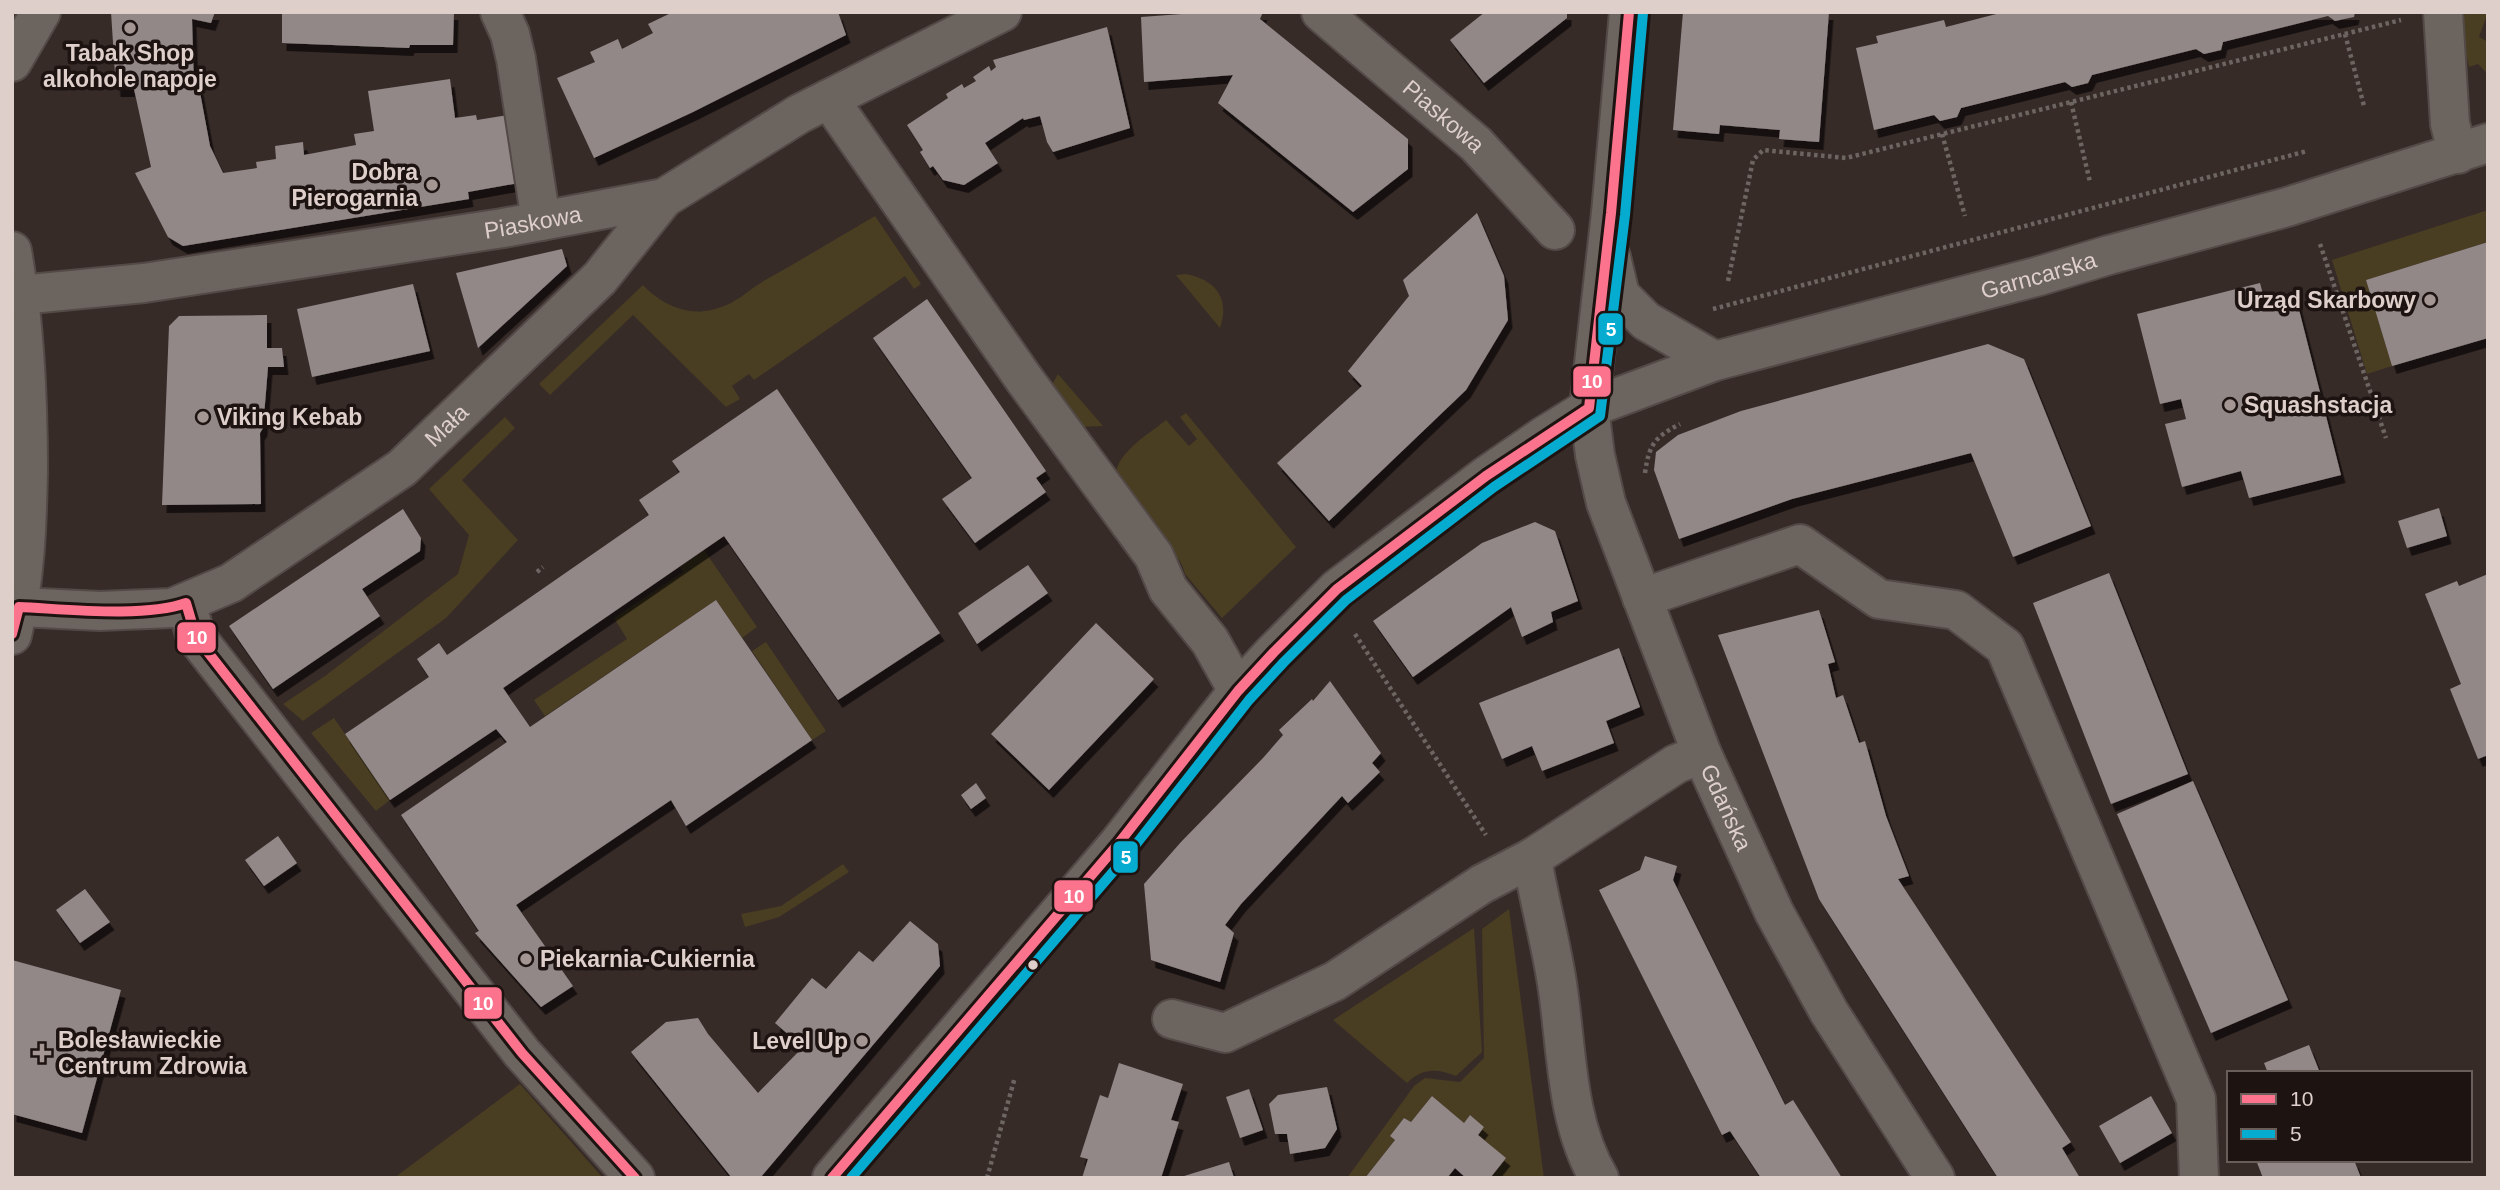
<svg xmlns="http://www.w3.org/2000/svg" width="2500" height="1190" viewBox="0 0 2500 1190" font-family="Arial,sans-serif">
	<defs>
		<filter id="shadow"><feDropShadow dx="4.5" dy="8" stdDeviation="0" flood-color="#0009"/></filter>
	</defs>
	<rect width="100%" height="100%" fill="#372b28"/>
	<path fill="#493d22" d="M 2462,12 L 2488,12 L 2479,37 L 2488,42 L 2488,74 L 2478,64 L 2469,67 L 2463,42 Z
		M 2488,210 L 2488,242 L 2366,280 L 2392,366 L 2367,374 L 2332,260 Z
		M 875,216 L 921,284 L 914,289 L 905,276 L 754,380 L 749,374 L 732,386 L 740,399 L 726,407 L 633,315 L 550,395 L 539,384 L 643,285 C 660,303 685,316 711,310 C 736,305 746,291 767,279 C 803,259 839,237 875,216 Z
		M 1186,274 C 1216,280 1230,298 1220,328 L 1176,275 Z
		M 1058,374 L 1103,426 L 1080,427 L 1052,394 L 1053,383 Z
		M 1186,413 L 1296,547 L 1222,618 L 1185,574 C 1183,566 1181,562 1176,556 L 1170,561 L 1115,478 C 1116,452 1148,435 1166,420 L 1189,446 L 1197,439 L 1180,417 Z
		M 505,417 L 515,428 L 462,480 L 518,540 L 446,618 L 303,721 L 283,704 L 325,676 L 458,574 L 469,535 L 429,489 Z
		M 704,550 L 757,627 L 742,638 L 716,600 L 545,716 L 534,700 L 627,639 L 614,618 L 683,572 L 680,567 Z
		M 766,642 L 826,731 L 812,740 L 752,651 Z
		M 334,718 L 390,800 L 376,811 L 311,733 Z
		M 843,864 L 849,872 L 779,917 L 745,927 L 741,914 L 781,906 Z
		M 1509,909 L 1544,1178 L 1490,1178 L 1505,1158 L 1478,1135 L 1484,1127 L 1470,1115 L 1464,1123 L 1432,1096 L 1411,1122 L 1404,1118 L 1390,1136 L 1395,1140 L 1365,1178 L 1347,1178 L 1414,1086 L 1425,1078 L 1460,1082 L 1484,1058 L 1482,929 Z
		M 1474,928 L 1482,1052 L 1456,1076 C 1437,1068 1422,1068 1407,1083 L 1333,1020 Z
		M 520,1084 L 603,1178 L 394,1178 Z"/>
	<path fill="#938888" filter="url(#shadow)" d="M 111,12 L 215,12 L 211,23 L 192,19 L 194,87 L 199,87 L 210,146 L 223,173 L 257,168 L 256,162 L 276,159 L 275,146 L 303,142 L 304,155 L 356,145 L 354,134 L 374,131 L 368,91 L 450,79 L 455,118 L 476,115 L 477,120 L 508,115 L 519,183 L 468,192 L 469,199 L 183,246 L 168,237 L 135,173 L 151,167 L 134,89 L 116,89 Z
		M 282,12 L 454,12 L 453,45 L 410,45 L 409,48 L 282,43 Z
		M 673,12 L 838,12 L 846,35 L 693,112 L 594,158 L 557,78 L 595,62 L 590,52 L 618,39 L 622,49 L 653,33 L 648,24 Z
		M 1209,12 L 1263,12 L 1260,19 L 1408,139 L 1408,169 L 1353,212 L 1218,103 L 1233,75 L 1144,82 L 1141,17 Z
		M 1485,12 L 1567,12 L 1567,18 L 1484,83 L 1450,40 Z
		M 1683,12 L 1829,12 L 1819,142 L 1779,139 L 1780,130 L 1720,125 L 1719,134 L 1673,130 Z
		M 2004,12 L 2355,12 L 2354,17 L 2335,21 L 2328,16 L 2223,42 L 2221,50 L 2204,54 L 2196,49 L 2092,75 L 2088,83 L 2072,87 L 2065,82 L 1961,108 L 1957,117 L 1940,121 L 1934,115 L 1874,130 L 1856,48 L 1878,43 L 1876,36 L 1944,20 L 1946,27 Z
		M 1107,27 L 1130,128 L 1053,152 L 1047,142 L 1040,116 L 1024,120 L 1023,118 L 985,143 L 998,163 L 964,185 L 943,180 L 933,166 L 930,168 L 920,152 L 923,150 L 907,125 L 948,98 L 946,94 L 962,84 L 964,88 L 976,81 L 973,77 L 989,66 L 991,71 L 996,67 L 993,60 Z
		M 1477,213 L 1504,276 L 1508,320 L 1466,390 L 1329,521 L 1277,463 L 1362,386 L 1348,371 L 1409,296 L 1403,280 Z
		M 2488,242 L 2488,338 L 2392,366 L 2366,280 Z
		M 562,249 L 567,266 L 478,348 L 456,273 Z
		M 2260,283 L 2265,302 L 2295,294 L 2341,475 L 2249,498 L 2241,471 L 2182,487 L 2165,424 L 2186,419 L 2181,399 L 2160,404 L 2137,314 Z
		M 413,284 L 430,351 L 312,377 L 297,309 Z
		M 927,299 L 1046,471 L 1036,478 L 1046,492 L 975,543 L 942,499 L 972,478 L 873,338 Z
		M 267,315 L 267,348 L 282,348 L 284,367 L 268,367 L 263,428 L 260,433 L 261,504 L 162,505 L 169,326 L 179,316 Z
		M 1988,344 L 2024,359 L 2091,526 L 2013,557 L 1971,453 L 1792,499 L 1679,539 L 1654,470 L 1656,452 L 1678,435 L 1741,411 Z
		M 777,389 L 940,633 L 838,700 L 724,536 L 503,688 L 530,727 L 716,600 L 812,740 L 686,826 L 671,800 L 516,905 L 573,986 L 541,1007 L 475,933 L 479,931 L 401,815 L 507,742 L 496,729 L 390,800 L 345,734 L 429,677 L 417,659 L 439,643 L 447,655 L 649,515 L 639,500 L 680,472 L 672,461 Z
		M 2439,508 L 2447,536 L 2407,548 L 2398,521 Z
		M 403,509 L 421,538 L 420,551 L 362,589 L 380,616 L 273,689 L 229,626 Z
		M 1535,522 L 1555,531 L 1578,601 L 1551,612 L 1553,622 L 1522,637 L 1511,607 L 1413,677 L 1373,621 L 1482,543 Z
		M 1028,565 L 1048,593 L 977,644 L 958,613 Z
		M 2109,573 L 2188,774 L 2111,804 L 2033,603 Z
		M 2488,574 L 2488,755 L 2478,759 L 2450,689 L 2461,684 L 2425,594 L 2457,581 L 2459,586 Z
		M 1819,610 L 1835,662 L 1828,664 L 1836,698 L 1843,695 L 1859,743 L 1865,741 L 1886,816 L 1909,876 L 1898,879 L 2071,1142 L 2062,1148 L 2080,1178 L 1998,1178 L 1819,899 L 1718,635 Z
		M 1096,623 L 1154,679 L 1049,790 L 991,734 Z
		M 1619,648 L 1640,707 L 1606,721 L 1614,743 L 1542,771 L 1532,746 L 1502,759 L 1479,703 Z
		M 1330,681 L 1381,753 L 1372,763 L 1380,772 L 1348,803 L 1342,796 L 1241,904 L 1225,925 L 1234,933 L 1220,982 L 1151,960 L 1144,884 L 1181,842 L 1263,758 L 1283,735 L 1279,730 L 1312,699 L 1313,701 Z
		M 2193,781 L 2288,1000 L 2211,1033 L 2117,814 Z
		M 976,783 L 986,798 L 971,809 L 961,795 Z
		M 278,836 L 297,863 L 264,886 L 245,860 Z
		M 1645,856 L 1677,866 L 1673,880 L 1785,1105 L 1793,1100 L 1842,1178 L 1761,1178 L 1730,1131 L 1722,1135 L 1599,890 L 1640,870 Z
		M 85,889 L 110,922 L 80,943 L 56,910 Z
		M 910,921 L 938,944 L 940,966 L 760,1178 L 732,1178 L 631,1052 L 666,1022 L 698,1018 L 708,1034 L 758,1093 L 803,1047 L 775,1023 L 812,978 L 826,989 L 859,951 L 873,962 Z
		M 12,960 L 121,990 L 82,1133 L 12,1114 Z
		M 2309,1045 L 2320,1073 L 2268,1073 L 2264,1063 Z
		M 1119,1063 L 1183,1084 L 1171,1120 L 1179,1122 L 1161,1178 L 1082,1178 L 1088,1159 L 1080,1157 L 1100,1095 L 1108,1098 Z
		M 1327,1087 L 1337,1129 L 1325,1148 L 1290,1154 L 1287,1134 L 1275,1134 L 1269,1104 L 1278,1095 Z
		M 1249,1089 L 1263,1130 L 1240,1138 L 1226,1097 Z
		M 1432,1096 L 1464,1123 L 1470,1115 L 1484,1127 L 1478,1135 L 1506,1158 L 1490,1178 L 1466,1178 L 1455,1168 L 1447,1178 L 1365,1178 L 1395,1140 L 1390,1136 L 1404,1118 L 1411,1122 Z
		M 2151,1096 L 2172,1133 L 2120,1163 L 2099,1126 Z
		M 2256,1160 L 2354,1160 L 2361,1178 L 2263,1178 Z
		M 1229,1162 L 1234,1178 L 1181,1178 L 1181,1177 Z"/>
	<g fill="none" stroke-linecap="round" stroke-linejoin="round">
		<g stroke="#534947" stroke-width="42">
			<g id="minor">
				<path d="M 500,12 L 510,34 L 516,59 L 541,221"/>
				<path id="s1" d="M 1321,12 L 1476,144 L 1555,230"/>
				<path id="s2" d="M 1629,12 L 1611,213 L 1589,408 L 1595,455 L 1606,503 L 1702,754 L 1774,912 L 1829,1012 L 1935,1178"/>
				<path d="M 2443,12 L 2450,124 L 2458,154"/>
				<path d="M 12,62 L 41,12"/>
				<path d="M 829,99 L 1024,379 L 1154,556 L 1168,589 L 1210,641 L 1238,691"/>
				<path d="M 12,251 C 25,324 28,396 28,470 C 27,526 25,581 12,635"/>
				<path d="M 1611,257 L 1620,295 L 1646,321 L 1715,361"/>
				<path id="s3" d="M 20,295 L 144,283 L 503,228 L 664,198 L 799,114 L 1002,12"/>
				<path d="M 1642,598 L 1800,544 L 1879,599 L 1956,610 L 2005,647 L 2196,1099 L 2199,1178"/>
				<path d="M 186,603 L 196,637 L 522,1053 L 635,1178"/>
				<path id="s4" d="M 19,607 L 100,611 L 172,608 L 231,583 L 402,468 L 600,278 L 664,198"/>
				<path d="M 1532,858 C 1539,902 1552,946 1558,990 C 1567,1052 1566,1122 1599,1178"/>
				<path d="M 1172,1019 L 1225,1033 L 1335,981 L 1482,884 L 1532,858 L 1676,764 L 1702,754"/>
				<path id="s5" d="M 832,1178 L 1119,843 L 1238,691 L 1274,652 L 1337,589 L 1486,476 L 1544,436 L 1589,408 L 1715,361 L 2039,276 L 2109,255 L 2287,207 L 2488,143"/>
			</g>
		</g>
		<path stroke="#6d6561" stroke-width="4.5" stroke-dasharray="3.5 3.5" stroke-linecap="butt" d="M 2345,34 L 2364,106
			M 2071,102 L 2090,182
			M 1942,134 L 1965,216
			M 2320,244 L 2386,438
			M 1728,281 L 1753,160 L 1763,150 L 1846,158 L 2401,20
			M 1713,309 L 2307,151
			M 1645,473 C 1649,444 1655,437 1680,424
			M 537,572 L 543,567
			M 1355,634 L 1486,835
			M 987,1178 L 1015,1077"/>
		<use href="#minor" stroke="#6c645e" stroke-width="38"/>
		<g stroke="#1d1311" stroke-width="16">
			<path id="bus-1" d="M 12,634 L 19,607 C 65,609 144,618 186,603 L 196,637 L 522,1053 L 635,1178
				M 832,1178 L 1119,843 L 1238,691 L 1274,652 L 1337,589 L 1486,476 L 1589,408 L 1611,213 L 1629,12"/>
		</g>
		<g stroke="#1d1311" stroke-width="16">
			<path id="bus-2" d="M 851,1178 L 1130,852 L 1249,700 L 1284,662 L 1346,600 L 1494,487 L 1600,416 L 1625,215 L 1643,13"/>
		</g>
		<use href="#bus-1" stroke="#fc738d" stroke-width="10"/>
		<use href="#bus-2" stroke="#06acd0" stroke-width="10"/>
	</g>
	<g fill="#a49692" stroke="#1d1311" stroke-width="2.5">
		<circle cx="130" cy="28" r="7"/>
		<circle cx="432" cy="185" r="7"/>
		<circle cx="2430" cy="300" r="7"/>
		<circle cx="2230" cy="405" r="7"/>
		<circle cx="203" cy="417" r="7"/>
		<circle cx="526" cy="959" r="7"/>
		<circle cx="862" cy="1041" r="7"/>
		<path d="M38.5 1042.5h7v7h7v7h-7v7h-7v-7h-7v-7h7z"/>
	</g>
	<circle fill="#decfcb" stroke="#1d1311" stroke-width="2.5" cx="1033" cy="965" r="6"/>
	<g text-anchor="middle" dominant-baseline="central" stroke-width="7" stroke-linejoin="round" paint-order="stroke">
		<g font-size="23" font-weight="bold" fill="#decfcb" stroke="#1d1311" text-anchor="start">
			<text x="130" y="53" text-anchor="middle">Tabak Shop<tspan x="130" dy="26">alkohole napoje</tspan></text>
			<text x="418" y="172" text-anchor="end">Dobra<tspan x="418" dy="26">Pierogarnia</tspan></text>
			<text x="2416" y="300" text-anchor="end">Urząd Skarbowy</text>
			<text x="2244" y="405">Squashstacja</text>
			<text x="217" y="417">Viking Kebab</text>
			<text x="540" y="959">Piekarnia-Cukiernia</text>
			<text x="58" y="1040">Bolesławieckie<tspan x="58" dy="26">Centrum Zdrowia</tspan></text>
			<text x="848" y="1041" text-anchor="end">Level Up</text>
		</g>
		<g font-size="23" fill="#decfcb" stroke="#1d1311">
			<text stroke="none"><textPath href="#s1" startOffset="161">Piaskowa</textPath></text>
			<text stroke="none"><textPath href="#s3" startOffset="518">Piaskowa</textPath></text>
			<text stroke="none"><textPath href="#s5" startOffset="1556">Garncarska</textPath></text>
			<text stroke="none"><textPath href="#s4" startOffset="485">Mała</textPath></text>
			<text stroke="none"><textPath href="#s2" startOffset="822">Gdańska</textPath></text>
		</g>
	</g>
	<g stroke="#1d1311" stroke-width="2.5">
		<rect x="1597" y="312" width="27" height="34" rx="7" fill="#06acd0"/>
		<rect x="1572" y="365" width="40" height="33" rx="7" fill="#fc738d"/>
		<rect x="176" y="621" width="41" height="33" rx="7" fill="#fc738d"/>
		<rect x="1112" y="840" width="27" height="34" rx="7" fill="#06acd0"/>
		<rect x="1053" y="879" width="41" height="34" rx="7" fill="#fc738d"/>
		<rect x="463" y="986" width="40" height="34" rx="7" fill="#fc738d"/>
	</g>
	<g font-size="19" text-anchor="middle" font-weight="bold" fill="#fff">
		<text x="1611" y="336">5</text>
		<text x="1592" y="388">10</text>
		<text x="197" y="644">10</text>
		<text x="1126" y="864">5</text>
		<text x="1074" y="903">10</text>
		<text x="483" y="1010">10</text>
	</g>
	<rect width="2500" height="1190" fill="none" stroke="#decfcb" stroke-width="28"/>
	<rect x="2227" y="1071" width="245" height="91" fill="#1d1311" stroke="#6a5e5b" stroke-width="2"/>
	<rect x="2241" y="1094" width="35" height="10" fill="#fc738d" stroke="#6a5e5b" stroke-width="2"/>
	<text x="2290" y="1106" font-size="21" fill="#decfcb">10</text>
	<rect x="2241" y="1129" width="35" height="10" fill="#06acd0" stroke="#6a5e5b" stroke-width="2"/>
	<text x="2290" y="1141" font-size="21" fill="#decfcb">5</text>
</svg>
